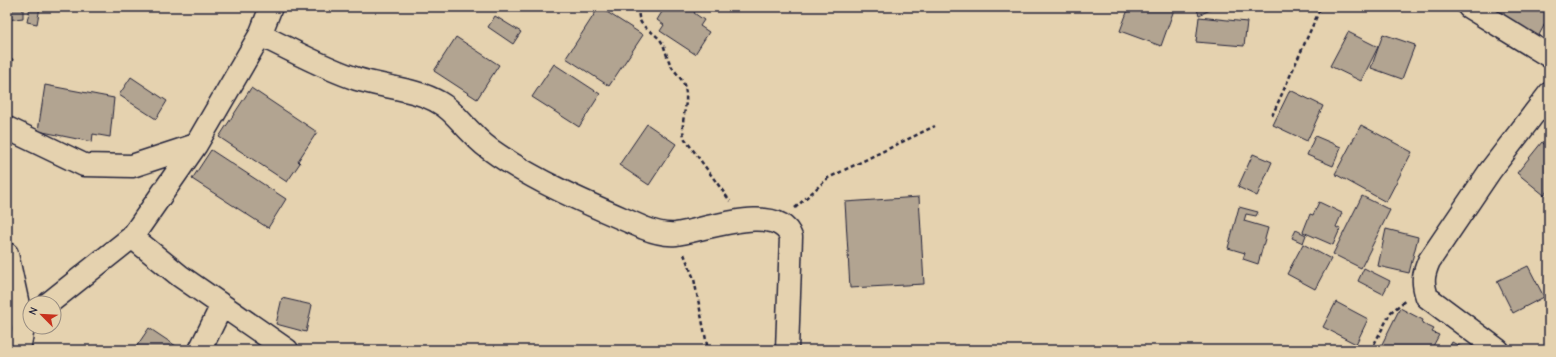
<svg xmlns="http://www.w3.org/2000/svg" width="1556" height="357" viewBox="0 0 1556 357" font-family="'Comic Neue',sans-serif">
	<rect width="100%" height="100%" fill="#e5d2af"/>
	<filter id="ink" filterUnits="userSpaceOnUse"><feTurbulence type="fractalNoise" baseFrequency=".025" numOctaves="2"/><feDisplacementMap in="SourceGraphic" scale="8" xChannelSelector="R" yChannelSelector="G"/><feConvolveMatrix kernelMatrix="1 2 1 2 8 2 1 2 1" color-interpolation-filters="sRGB"/></filter>
	<g filter="url(#ink)">
		<path fill="#b2a491" stroke="#22223b" d="M 7,7 L 23,7 L 23,18 L 7,20 Z
			M 30,7 L 40,7 L 37,24 L 27,22 Z
			M 599,7 L 643,35 L 609,86 L 566,58 Z
			M 665,7 L 698,7 L 694,13 L 704,20 L 700,26 L 709,32 L 695,54 L 660,31 L 664,25 L 657,20 Z
			M 1129,7 L 1175,7 L 1161,46 L 1120,31 Z
			M 1196,7 L 1217,7 L 1199,15 Z
			M 1495,7 L 1549,7 L 1549,16 L 1538,37 L 1491,14 Z
			M 495,16 L 521,32 L 513,44 L 488,27 Z
			M 1199,17 L 1247,22 L 1244,46 L 1196,42 Z
			M 1348,32 L 1378,47 L 1361,81 L 1330,66 Z
			M 1383,34 L 1415,45 L 1402,79 L 1371,68 Z
			M 456,37 L 499,65 L 477,99 L 434,71 Z
			M 7,58 L 13,59 L 10,75 L 7,74 Z
			M 554,64 L 600,94 L 579,127 L 532,97 Z
			M 131,77 L 167,101 L 156,119 L 119,95 Z
			M 45,85 L 114,98 L 110,137 L 93,134 L 92,142 L 38,131 Z
			M 251,88 L 317,132 L 298,161 L 300,163 L 287,182 L 219,137 Z
			M 1290,90 L 1323,106 L 1307,141 L 1273,125 Z
			M 647,124 L 676,144 L 649,185 L 619,165 Z
			M 1361,125 L 1412,152 L 1386,202 L 1335,174 Z
			M 1315,136 L 1341,147 L 1333,166 L 1307,155 Z
			M 1542,142 L 1549,148 L 1549,188 L 1544,195 L 1517,173 Z
			M 211,150 L 286,199 L 268,228 L 192,179 Z
			M 1253,154 L 1272,162 L 1257,196 L 1238,187 Z
			M 1362,196 L 1390,210 L 1361,268 L 1333,254 Z
			M 919,197 L 924,284 L 850,288 L 845,202 Z
			M 1319,202 L 1342,213 L 1336,227 L 1340,229 L 1333,245 L 1303,232 L 1310,214 L 1313,215 Z
			M 1239,207 L 1258,212 L 1256,216 L 1246,214 L 1244,221 L 1268,228 L 1258,264 L 1243,259 L 1245,253 L 1228,248 Z
			M 1386,229 L 1418,237 L 1409,273 L 1378,266 Z
			M 1296,230 L 1306,235 L 1303,243 L 1292,238 Z
			M 1303,244 L 1331,259 L 1315,289 L 1287,274 Z
			M 1528,266 L 1544,297 L 1513,313 L 1497,281 Z
			M 1364,268 L 1390,281 L 1383,294 L 1358,281 Z
			M 282,298 L 312,305 L 306,332 L 276,324 Z
			M 1336,302 L 1368,319 L 1356,344 L 1323,327 Z
			M 1400,308 L 1423,320 L 1422,323 L 1434,329 L 1432,332 L 1439,335 L 1431,350 L 1379,350 Z
			M 149,328 L 179,348 L 177,350 L 134,350 Z
			M 1452,342 L 1467,350 L 1448,350 Z"/>
		<g fill="none" stroke-linecap="round" stroke-linejoin="round">
			<g stroke="#22223b" stroke-width="25">
				<path id="minor" d="M 1469,7 L 1549,56
					M 260,35 C 292,50 323,68 357,79 C 383,87 417,89 440,103 C 453,110 462,124 473,134 C 480,142 489,149 498,155 C 544,186 594,206 644,228 C 654,232 665,235 676,234 C 702,231 778,201 791,237 L 787,350
					M 7,128 L 84,165 L 132,166 L 196,145
					M 132,237 L 180,276 L 287,350
					M 7,254 L 23,328
					M 49,303 L 132,237 L 196,145 L 260,35 L 271,7
					M 19,350 L 23,328 L 30,320
					M 200,350 L 222,305
					M 1498,350 L 1427,297 C 1422,282 1423,275 1429,261 L 1490,171 L 1549,94"/>
			</g>
			<path stroke="#22223b" stroke-width="2.5" stroke-dasharray="4 3" stroke-linecap="butt" d="M 639,7 C 636,29 650,27 661,41 C 665,47 666,55 669,61 C 672,70 681,76 684,85 C 691,103 678,121 685,139 L 730,201
				M 1272,116 L 1321,7
				M 795,208 L 828,178 L 935,126
				M 684,254 L 694,279 L 708,350
				M 1371,350 L 1391,312 L 1406,300"/>
			<use href="#minor" stroke="#e5d2af" stroke-width="22"/>
		</g>
	</g>
	<rect width="1556" height="357" fill="none" stroke="#e5d2af" stroke-width="24"/>
	<rect x="12" y="12" width="1532" height="333" fill="none" stroke="#22223b" stroke-width="1.5" filter="url(#ink)"/>
	<g transform="translate(42 315) rotate(294)"><circle r="19" fill="#e5d2af" stroke="#978c81"/>
	<path d="M0-3L7 15L0 10L-7 15Z" fill="#c8321e"/>
	<text y="-6" font-size="11" font-weight="bold" text-anchor="middle" fill="#22223b">N</text>
	</g>
</svg>
